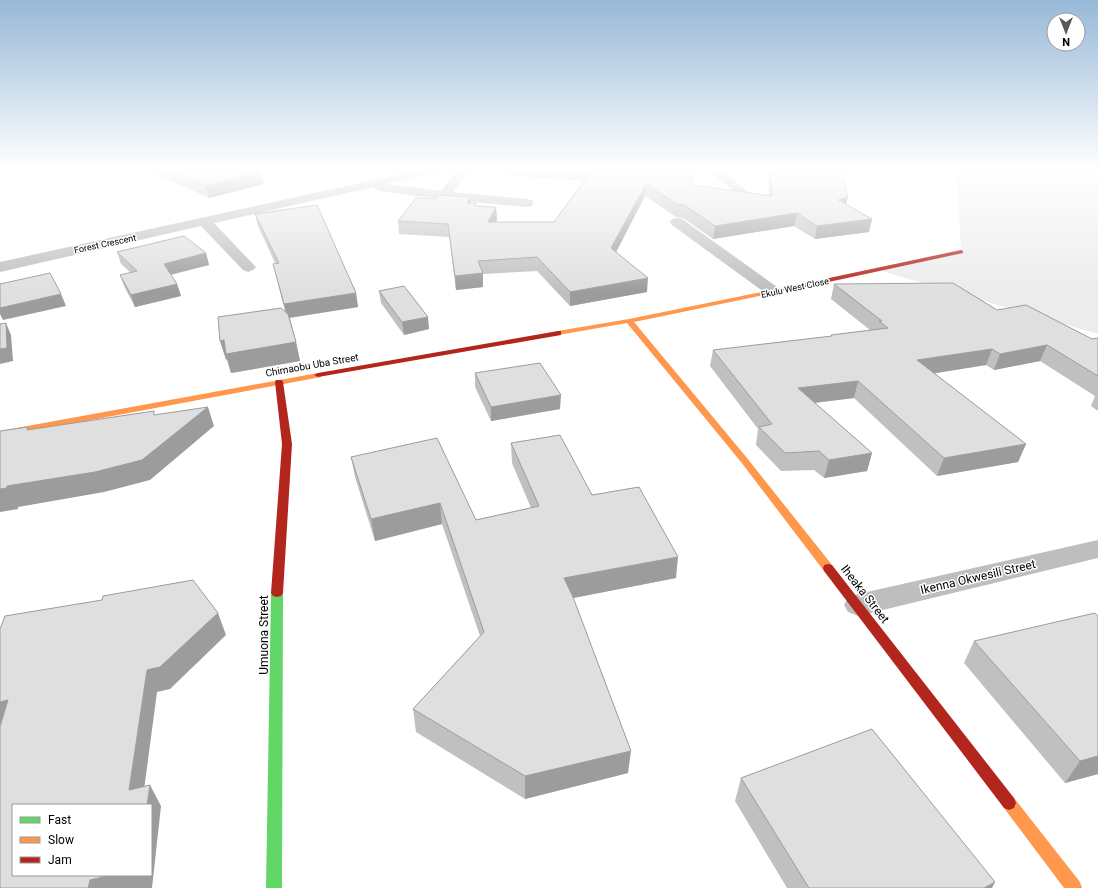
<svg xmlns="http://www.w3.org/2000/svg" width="1098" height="888" viewBox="0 0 1098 888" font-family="Roboto,sans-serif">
	<rect width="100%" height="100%" fill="#fff"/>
	<path fill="#ececec" d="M 957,168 L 1098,168 L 1098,334 L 878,270 L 961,252 Z"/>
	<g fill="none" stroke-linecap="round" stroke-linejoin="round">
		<path fill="#bebebe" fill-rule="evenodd" d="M 428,168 L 449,168 L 447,170 L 387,184 L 441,191 L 458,168 L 470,168 L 453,192 L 527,199 L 532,200 L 533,203 L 532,206 L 527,207 L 431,198 L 380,191 L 376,190 L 374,187 L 214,223 L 253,264 L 256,267 L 253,270 L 248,272 L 243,270 L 201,226 L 0,272 L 0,262 Z
			M 706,168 L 719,168 L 761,202 L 760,205 L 750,205 Z
			M 677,218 L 682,219 L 780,289 L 782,292 L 780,295 L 774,297 L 768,295 L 672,225 L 670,222 L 672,219 Z
			M 1098,540 L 1098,558 L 858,616 L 848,612 L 844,605 L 848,598 L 858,594 Z"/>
		<path fill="#63d668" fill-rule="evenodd" d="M 277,589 L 281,590 L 283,593 L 282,888 L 266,888 L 271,593 L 273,590 Z"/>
		<path fill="#ff974d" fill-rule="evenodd" d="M 796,285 L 799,287 L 798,288 L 634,322 L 747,458 L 832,565 L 833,568 L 832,571 L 828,572 L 824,571 L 741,462 L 627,323 L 558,335 L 554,333 L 558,331 L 629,319 Z
			M 318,373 L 321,373 L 322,375 L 321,377 L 0,437 L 0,431 Z
			M 1009,796 L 1014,798 L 1080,882 L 1082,888 L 1064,888 L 1004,808 L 1002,803 L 1004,798 Z"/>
		<path fill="#b3261e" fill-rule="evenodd" d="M 961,250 L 963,251 L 963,253 L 796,289 L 793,287 L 796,285 Z
			M 558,331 L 561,331 L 561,335 L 318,377 L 314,375 L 318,373 Z
			M 276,380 L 282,380 L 283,382 L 292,444 L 283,593 L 281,596 L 277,597 L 273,596 L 271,593 L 282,444 L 275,382 Z
			M 828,564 L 832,565 L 1014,798 L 1016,803 L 1014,808 L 1009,810 L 1004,808 L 824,571 L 823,568 L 824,565 Z"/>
	</g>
	<path fill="#c0c0c0" d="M 144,168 L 251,168 L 261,172 L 264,184 L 209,198 Z
		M 505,168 L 694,168 L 692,185 L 769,196 L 768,168 L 840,168 L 846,205 L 872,219 L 869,232 L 815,239 L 794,226 L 713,239 L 683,218 L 676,217 L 645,196 L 616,252 L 647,292 L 570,306 L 537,271 L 483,274 L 483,287 L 456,290 L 449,237 L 399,234 L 398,221 L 471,203 L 476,206 L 496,207 L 497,220 L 495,222 L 554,222 L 584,181 L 505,175 Z
		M 255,214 L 356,293 L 358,307 L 290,318 L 296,342 L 300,361 L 231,373 L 227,359 L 226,360 L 285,311 L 273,264 L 275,263 L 258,226 Z
		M 117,252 L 206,253 L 209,265 L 171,275 L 177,284 L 181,296 L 135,307 L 124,286 L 120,275 L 131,273 L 121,264 Z
		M 834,284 L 997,310 L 1092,339 L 1098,338 L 1098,411 L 1091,406 L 1095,396 L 1040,361 L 994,370 L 986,365 L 934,373 L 1026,444 L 1018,462 L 937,476 L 854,398 L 815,403 L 872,453 L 867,471 L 824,478 L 814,470 L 781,471 L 756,445 L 758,429 L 710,366 L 713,350 L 831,336 L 831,335 L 870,330 L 831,299 Z
		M 379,291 L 429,329 L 404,335 L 381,303 Z
		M 475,373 L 560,409 L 491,421 L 475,387 Z
		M 511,443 L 592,495 L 676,578 L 573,598 L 628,773 L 525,799 L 416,732 L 413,709 L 480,636 L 442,524 L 375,541 L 355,477 L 351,457 L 476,520 L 531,508 L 512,463 Z
		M 1098,616 L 1098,774 L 1065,783 L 964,663 L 974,641 Z
		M 741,778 L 992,888 L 787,888 L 735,801 Z"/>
	<path fill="#9c9c9c" d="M 261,172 L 264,184 L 209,198 L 206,186 Z
		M 646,184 L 645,196 L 611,262 L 611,248 Z
		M 470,197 L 471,209 L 467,203 Z
		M 848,197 L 845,209 L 838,200 Z
		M 496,207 L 497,220 L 489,235 L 488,222 Z
		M 797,213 L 794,226 L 713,239 L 715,226 Z
		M 872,219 L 869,232 L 815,239 L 817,226 Z
		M 206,253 L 209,265 L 168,275 L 164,264 Z
		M 483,273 L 483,287 L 456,290 L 455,276 Z
		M 648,278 L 647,292 L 570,306 L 570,292 Z
		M 177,284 L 181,296 L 135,307 L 131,295 Z
		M 356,293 L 358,307 L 287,318 L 284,304 Z
		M 61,294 L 66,306 L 3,320 L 0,314 L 0,308 Z
		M 428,317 L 429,329 L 404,335 L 402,322 Z
		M 6,323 L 11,335 L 13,361 L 0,364 L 0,349 Z
		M 224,340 L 296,342 L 300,361 L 231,373 L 227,359 L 226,360 L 220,341 Z
		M 1047,345 L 1040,361 L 994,370 L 1000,354 Z
		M 992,349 L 986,365 L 912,377 L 917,360 Z
		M 858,381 L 854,398 L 795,405 L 798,388 Z
		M 561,395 L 560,409 L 491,421 L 491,407 Z
		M 208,407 L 214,426 L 150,480 L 104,492 L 18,507 L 18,509 L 0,512 L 0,489 Z
		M 1026,444 L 1018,462 L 937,476 L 944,458 Z
		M 872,453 L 867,471 L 824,478 L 829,460 Z
		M 440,503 L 442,524 L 375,541 L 371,519 Z
		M 678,557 L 676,578 L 563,600 L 564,578 Z
		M 218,613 L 226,635 L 170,689 L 157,692 L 142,805 L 129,790 L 147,670 Z
		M 8,700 L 0,726 L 0,702 Z
		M 631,751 L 628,773 L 525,799 L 525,776 Z
		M 1098,756 L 1098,774 L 1065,783 L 1080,761 Z
		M 150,785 L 161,806 L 152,888 L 88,888 L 90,880 L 110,875 L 151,875 L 151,805 L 147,805 Z
		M 995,882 L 992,888 L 984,888 Z"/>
	<path fill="#dfdfdf" stroke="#9c9c9c" d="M 166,168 L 251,168 L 261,172 L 206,186 Z
		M 563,168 L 694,168 L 691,185 L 772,196 L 770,168 L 840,168 L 848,197 L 838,200 L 872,219 L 817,226 L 797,213 L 715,226 L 684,205 L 677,204 L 646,184 L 611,248 L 648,278 L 570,292 L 537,257 L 478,261 L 483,273 L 455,276 L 448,224 L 398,221 L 416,198 L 436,199 L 439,195 L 470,197 L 467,203 L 476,203 L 475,206 L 496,207 L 488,222 L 554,222 L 592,170 Z
		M 317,205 L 356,293 L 284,304 L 273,264 L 279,263 L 255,214 Z
		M 184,236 L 206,253 L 164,264 L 177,284 L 131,295 L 120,275 L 137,271 L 117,252 Z
		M 50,273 L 61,294 L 0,308 L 0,284 Z
		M 953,283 L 997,310 L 1026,305 L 1092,339 L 1098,338 L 1098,376 L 1047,345 L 1000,354 L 992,349 L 917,360 L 1026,444 L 944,458 L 858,381 L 798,388 L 872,453 L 829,460 L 819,451 L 785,453 L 759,427 L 772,424 L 713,350 L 832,336 L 831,335 L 888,328 L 879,321 L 882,321 L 834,284 Z
		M 404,286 L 428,317 L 402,322 L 379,291 Z
		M 281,308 L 288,314 L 296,342 L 226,354 L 224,340 L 220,341 L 218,317 Z
		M 6,323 L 7,348 L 0,349 L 0,324 Z
		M 540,363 L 561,395 L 491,407 L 475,373 Z
		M 208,407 L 142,460 L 95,472 L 7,486 L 7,488 L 0,489 L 0,431 L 28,427 L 27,430 L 154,411 L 154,415 Z
		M 560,435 L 592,495 L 639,487 L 678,557 L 564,578 L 573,597 L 631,751 L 525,776 L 413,709 L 484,632 L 440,503 L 371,519 L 351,457 L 437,438 L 476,520 L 539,506 L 511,443 Z
		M 193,580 L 218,613 L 160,667 L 147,670 L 129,790 L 150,785 L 147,805 L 13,805 L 13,875 L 110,875 L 90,880 L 88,888 L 0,888 L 0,727 L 8,700 L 0,702 L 0,629 L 5,616 L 102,600 L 103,596 Z
		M 1095,613 L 1098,616 L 1098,756 L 1080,761 L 974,641 Z
		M 872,729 L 995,882 L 984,888 L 809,888 L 741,778 Z"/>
	<linearGradient id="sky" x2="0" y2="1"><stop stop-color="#97b8d8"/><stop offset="0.58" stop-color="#fff"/><stop offset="1" stop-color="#fff" stop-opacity="0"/></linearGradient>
	<rect width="1098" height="292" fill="url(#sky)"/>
	<g text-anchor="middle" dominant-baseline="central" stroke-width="3" stroke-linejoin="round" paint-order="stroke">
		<g font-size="9" fill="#000" stroke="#fff">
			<text transform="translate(105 244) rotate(-12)">Forest Crescent</text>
			<text transform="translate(795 288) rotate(-12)">Ekulu West Close</text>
		</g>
		<g font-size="10" fill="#000" stroke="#fff">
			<text transform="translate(312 365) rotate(-10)">Chimaobu Uba Street</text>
		</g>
		<g font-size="12" fill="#000" stroke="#fff">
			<text transform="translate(978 577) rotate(-13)">Ikenna Okwesili Street</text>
			<text transform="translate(865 594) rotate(52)">Iheaka Street</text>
			<text transform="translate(264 635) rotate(-90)">Umuona Street</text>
		</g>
	</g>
	<rect x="12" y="804" width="140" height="72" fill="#ffffff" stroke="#999999"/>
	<rect x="20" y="817" width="20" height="6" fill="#63d668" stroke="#999999"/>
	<text x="48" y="824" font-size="12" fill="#000000">Fast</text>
	<rect x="20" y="837" width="20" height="6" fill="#ff974d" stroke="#999999"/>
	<text x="48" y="844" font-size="12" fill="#000000">Slow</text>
	<rect x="20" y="857" width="20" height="6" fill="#b3261e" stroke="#999999"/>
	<text x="48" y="864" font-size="12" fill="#000000">Jam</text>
	<g transform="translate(1066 32) rotate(180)"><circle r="19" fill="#ffffff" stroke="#999999"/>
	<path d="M0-3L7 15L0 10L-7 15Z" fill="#595959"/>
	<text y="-6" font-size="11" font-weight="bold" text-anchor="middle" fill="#000000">N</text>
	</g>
</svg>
